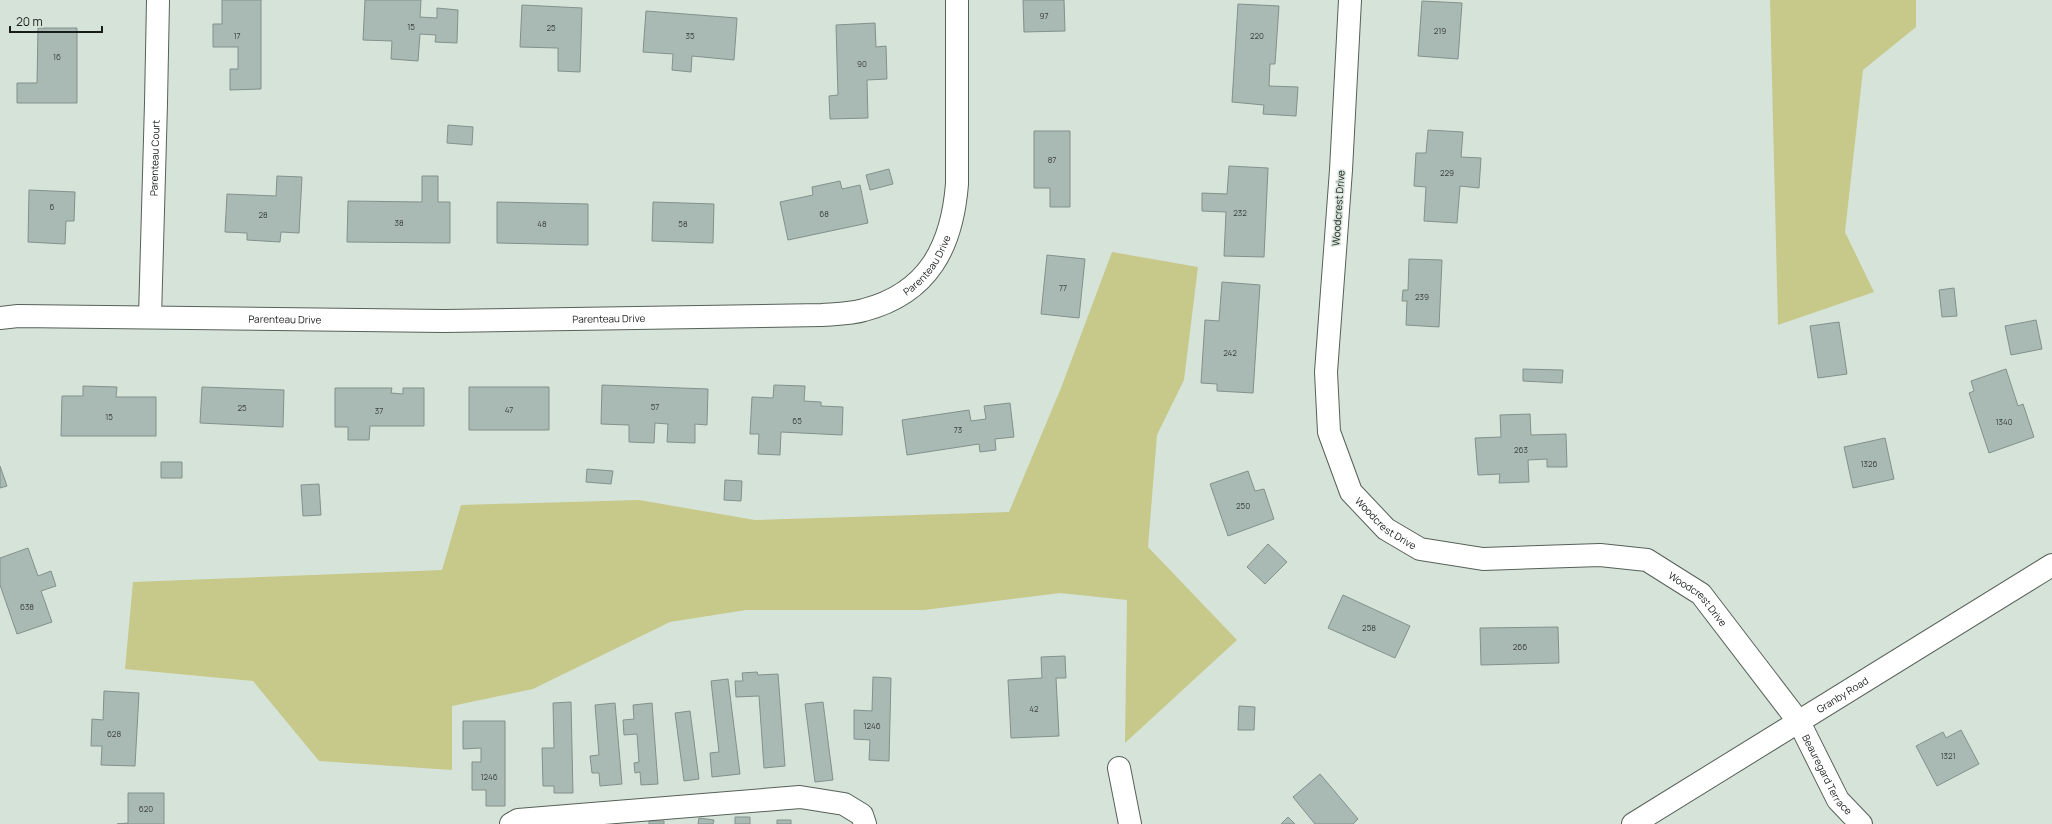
<svg xmlns="http://www.w3.org/2000/svg" width="2052" height="824" viewBox="0 0 2052 824" font-family="Manrope,sans-serif">
	<rect width="100%" height="100%" fill="#d6e3d9"/>
	<path fill="#c7c98b" d="M 1770,0 L 1916,0 L 1916,27 L 1863,70 L 1845,232 L 1874,292 L 1778,325 Z
		M 1112,252 L 1198,267 L 1184,380 L 1157,435 L 1148,547 L 1237,640 L 1125,743 L 1127,600 L 1060,593 L 924,610 L 746,610 L 670,622 L 533,689 L 452,706 L 452,770 L 319,761 L 253,681 L 125,669 L 133,582 L 442,570 L 461,505 L 639,500 L 755,520 L 1009,512 L 1061,388 Z"/>
	<path fill="#a9b9b4" stroke="#81918c" d="M 222,0 L 261,0 L 261,89 L 230,90 L 230,69 L 238,69 L 238,47 L 213,47 L 213,24 L 222,24 Z
		M 365,0 L 421,0 L 420,17 L 437,18 L 437,8 L 458,10 L 457,43 L 435,42 L 436,35 L 420,34 L 418,61 L 391,59 L 392,41 L 363,40 Z
		M 1023,0 L 1064,0 L 1065,31 L 1024,32 Z
		M 1422,1 L 1462,3 L 1458,59 L 1418,56 Z
		M 1238,4 L 1279,6 L 1275,64 L 1270,64 L 1269,86 L 1298,87 L 1296,116 L 1263,114 L 1264,105 L 1232,102 Z
		M 522,5 L 582,8 L 580,72 L 558,71 L 558,48 L 520,47 Z
		M 646,11 L 737,18 L 734,60 L 692,56 L 691,72 L 672,70 L 673,54 L 643,52 Z
		M 875,23 L 876,47 L 886,46 L 887,79 L 867,80 L 868,118 L 830,119 L 829,96 L 838,95 L 836,25 Z
		M 38,28 L 77,28 L 77,103 L 17,103 L 17,83 L 37,83 Z
		M 448,125 L 473,127 L 472,145 L 447,143 Z
		M 1428,130 L 1463,132 L 1461,157 L 1481,158 L 1479,188 L 1460,186 L 1457,223 L 1424,221 L 1426,187 L 1414,186 L 1416,153 L 1426,153 Z
		M 1034,131 L 1070,131 L 1070,207 L 1050,207 L 1050,188 L 1034,188 Z
		M 1229,166 L 1268,168 L 1264,257 L 1224,256 L 1226,212 L 1202,211 L 1202,193 L 1227,194 Z
		M 889,169 L 893,184 L 870,190 L 866,175 Z
		M 277,176 L 302,177 L 299,233 L 281,232 L 280,242 L 247,240 L 247,233 L 225,232 L 227,194 L 276,196 Z
		M 422,176 L 438,176 L 438,202 L 450,202 L 450,243 L 347,242 L 348,201 L 422,202 Z
		M 840,181 L 842,189 L 860,185 L 868,223 L 788,240 L 780,202 L 813,195 L 812,187 Z
		M 29,190 L 75,192 L 74,221 L 66,221 L 65,244 L 28,242 Z
		M 497,202 L 588,204 L 588,245 L 497,243 Z
		M 653,202 L 714,204 L 713,243 L 652,241 Z
		M 1047,255 L 1085,259 L 1079,318 L 1041,314 Z
		M 1409,259 L 1442,260 L 1439,327 L 1406,325 L 1407,301 L 1402,301 L 1403,290 L 1408,290 Z
		M 1222,282 L 1260,285 L 1253,393 L 1217,391 L 1217,384 L 1201,383 L 1205,320 L 1219,321 Z
		M 1954,288 L 1957,316 L 1942,317 L 1939,290 Z
		M 2036,320 L 2042,349 L 2011,355 L 2005,326 Z
		M 1839,322 L 1847,374 L 1818,378 L 1810,326 Z
		M 1523,369 L 1563,370 L 1562,383 L 1523,381 Z
		M 2006,369 L 2018,406 L 2023,404 L 2034,437 L 1989,453 L 1969,393 L 1974,391 L 1971,381 Z
		M 602,385 L 708,389 L 707,425 L 695,424 L 695,443 L 667,442 L 668,424 L 655,423 L 654,443 L 629,442 L 629,425 L 601,424 Z
		M 774,385 L 805,386 L 804,401 L 821,402 L 821,406 L 843,407 L 842,435 L 781,432 L 780,455 L 758,454 L 759,434 L 750,434 L 752,397 L 773,398 Z
		M 83,386 L 117,387 L 116,397 L 156,397 L 156,436 L 61,436 L 62,396 L 83,396 Z
		M 202,387 L 284,390 L 283,427 L 200,423 Z
		M 469,387 L 549,387 L 549,430 L 469,430 Z
		M 335,388 L 392,388 L 391,393 L 403,394 L 403,388 L 424,388 L 424,426 L 370,426 L 369,440 L 348,440 L 348,427 L 335,427 Z
		M 1010,403 L 1014,437 L 995,439 L 996,450 L 980,452 L 979,444 L 907,455 L 902,420 L 969,410 L 971,421 L 986,419 L 984,406 Z
		M 1530,414 L 1531,435 L 1566,434 L 1567,467 L 1547,467 L 1547,459 L 1528,460 L 1529,482 L 1499,483 L 1500,474 L 1478,475 L 1475,438 L 1501,437 L 1500,415 Z
		M 1885,438 L 1894,479 L 1853,488 L 1844,447 Z
		M 161,462 L 182,462 L 182,478 L 161,478 Z
		M 0,466 L 7,486 L 0,488 Z
		M 587,469 L 613,471 L 611,484 L 586,482 Z
		M 1248,471 L 1255,491 L 1264,489 L 1274,519 L 1228,536 L 1210,484 Z
		M 725,480 L 742,481 L 741,501 L 724,500 Z
		M 319,484 L 321,515 L 303,516 L 301,485 Z
		M 1268,544 L 1287,562 L 1265,584 L 1247,567 Z
		M 28,548 L 38,576 L 51,571 L 56,586 L 41,591 L 52,622 L 17,634 L 0,585 L 0,558 Z
		M 1343,595 L 1410,626 L 1395,658 L 1328,628 Z
		M 1558,627 L 1559,663 L 1481,665 L 1480,628 Z
		M 1065,656 L 1066,678 L 1056,678 L 1059,736 L 1011,738 L 1008,680 L 1042,678 L 1041,657 Z
		M 757,672 L 758,675 L 778,674 L 785,766 L 764,768 L 759,696 L 736,697 L 735,681 L 743,681 L 742,673 Z
		M 873,677 L 891,678 L 889,761 L 869,760 L 870,740 L 854,739 L 854,710 L 872,711 Z
		M 728,679 L 740,774 L 712,777 L 710,753 L 719,752 L 711,681 Z
		M 104,691 L 139,693 L 135,766 L 101,765 L 102,746 L 91,746 L 92,719 L 103,720 Z
		M 571,702 L 573,793 L 554,793 L 554,786 L 543,786 L 542,748 L 554,748 L 553,703 Z
		M 823,702 L 833,780 L 815,782 L 805,704 Z
		M 615,703 L 622,784 L 600,786 L 599,773 L 592,773 L 590,756 L 599,755 L 595,705 Z
		M 652,703 L 658,784 L 641,785 L 640,772 L 635,773 L 634,763 L 639,762 L 637,734 L 624,735 L 623,720 L 634,719 L 633,705 Z
		M 1239,706 L 1255,707 L 1254,730 L 1238,730 Z
		M 690,711 L 699,779 L 684,781 L 675,713 Z
		M 463,721 L 505,721 L 505,806 L 486,806 L 486,790 L 472,790 L 472,762 L 481,762 L 481,748 L 463,749 Z
		M 1961,730 L 1979,764 L 1937,786 L 1916,746 L 1943,732 L 1946,738 Z
		M 1320,774 L 1358,819 L 1353,824 L 1315,824 L 1293,797 Z
		M 128,793 L 164,793 L 164,824 L 117,824 L 128,823 Z
		M 735,817 L 750,817 L 750,824 L 735,824 Z
		M 1288,817 L 1295,824 L 1281,824 Z
		M 699,818 L 714,820 L 713,824 L 698,824 Z
		M 777,820 L 791,820 L 791,824 L 777,824 Z
		M 649,821 L 664,821 L 664,824 L 649,824 Z"/>
	<g fill="none" stroke-linecap="round" stroke-linejoin="round">
		<g stroke="#566158" stroke-width="24">
			<g id="minor">
				<path id="s1" d="M 1350,0 L 1341,170 L 1326,372 L 1329,432 L 1351,492 L 1386,529 L 1420,549 L 1483,559 L 1600,555 L 1647,560 L 1701,594 L 1799,722 L 1838,800 L 1861,824"/>
				<path id="s2" d="M 150,317 L 156,103 L 158,0"/>
				<path id="s3" d="M 0,318 L 18,316 L 444,321 L 822,315 C 835,314 851,314 864,310 C 929,293 952,246 957,184 L 957,0"/>
				<path d="M 1119,768 L 1130,824"/>
				<path d="M 511,824 L 518,820 L 800,797 L 844,804 L 862,815 L 865,824"/>
			</g>
		</g>
		<g stroke="#566158" stroke-width="24">
			<g id="major">
				<path id="s4" d="M 1633,824 L 2052,565"/>
			</g>
		</g>
		<use href="#minor" stroke="#fff" stroke-width="22"/>
		<use href="#major" stroke="#fff" stroke-width="22"/>
	</g>
	<g text-anchor="middle" dominant-baseline="central" stroke-width="3" stroke-linejoin="round" paint-order="stroke">
		<g font-size="8" fill="#3c4440">
			<text x="1044" y="15">97</text>
			<text x="411" y="26">15</text>
			<text x="551" y="27">25</text>
			<text x="1440" y="30">219</text>
			<text x="237" y="35">17</text>
			<text x="690" y="35">35</text>
			<text x="1257" y="35">220</text>
			<text x="57" y="56">16</text>
			<text x="862" y="63">90</text>
			<text x="1052" y="159">87</text>
			<text x="1447" y="172">229</text>
			<text x="52" y="206">6</text>
			<text x="1240" y="212">232</text>
			<text x="824" y="213">68</text>
			<text x="263" y="214">28</text>
			<text x="399" y="222">38</text>
			<text x="542" y="223">48</text>
			<text x="683" y="223">58</text>
			<text x="1063" y="287">77</text>
			<text x="1422" y="296">239</text>
			<text x="1230" y="352">242</text>
			<text x="655" y="406">57</text>
			<text x="242" y="407">25</text>
			<text x="509" y="409">47</text>
			<text x="379" y="410">37</text>
			<text x="109" y="416">15</text>
			<text x="797" y="420">65</text>
			<text x="2004" y="421">1340</text>
			<text x="958" y="429">73</text>
			<text x="1521" y="449">263</text>
			<text x="1869" y="463">1326</text>
			<text x="1243" y="505">250</text>
			<text x="27" y="606">638</text>
			<text x="1369" y="627">258</text>
			<text x="1520" y="646">266</text>
			<text x="1034" y="708">42</text>
			<text x="872" y="725">1246</text>
			<text x="114" y="733">628</text>
			<text x="1948" y="755">1321</text>
			<text x="489" y="776">1246</text>
			<text x="146" y="808">620</text>
		</g>
		<g font-size="10" fill="#181d19" stroke="#d6e3d9">
			<text stroke="none"><textPath href="#s2" startOffset="159">Parenteau Court</textPath></text>
			<text transform="translate(1338 208) rotate(-86)">Woodcrest Drive</text>
			<text stroke="none"><textPath href="#s3" startOffset="945">Parenteau Drive</textPath></text>
			<text stroke="none"><textPath href="#s3" startOffset="285">Parenteau Drive</textPath></text>
			<text stroke="none"><textPath href="#s3" startOffset="609">Parenteau Drive</textPath></text>
			<text stroke="none"><textPath href="#s1" startOffset="544">Woodcrest Drive</textPath></text>
			<text stroke="none"><textPath href="#s1" startOffset="880">Woodcrest Drive</textPath></text>
			<text stroke="none"><textPath href="#s4" startOffset="246">Granby Road</textPath></text>
			<text stroke="none"><textPath href="#s1" startOffset="1100">Beauregard Terrace</textPath></text>
		</g>
	</g>
	<path d="M10 26v6h92v-6" fill="none" stroke="#181d19" stroke-width="2"/>
	<text x="16" y="26" font-size="12" fill="#181d19" stroke="#d6e3d9" stroke-width="3" paint-order="stroke">20 m</text>
</svg>
